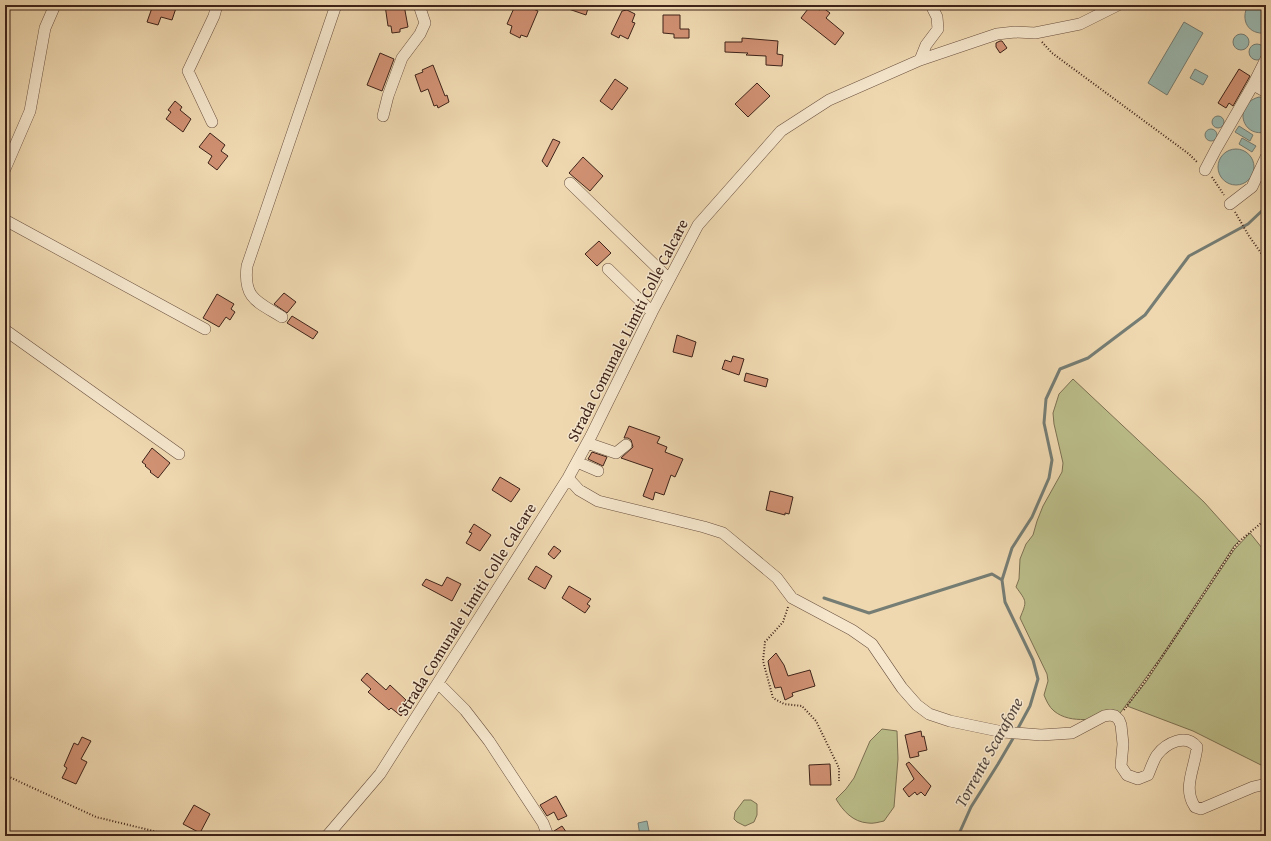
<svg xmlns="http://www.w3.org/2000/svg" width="1271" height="841" viewBox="0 0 1271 841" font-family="'Gentium Book Plus',serif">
	<rect width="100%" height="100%" fill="#efd8b0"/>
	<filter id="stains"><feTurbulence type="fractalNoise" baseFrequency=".005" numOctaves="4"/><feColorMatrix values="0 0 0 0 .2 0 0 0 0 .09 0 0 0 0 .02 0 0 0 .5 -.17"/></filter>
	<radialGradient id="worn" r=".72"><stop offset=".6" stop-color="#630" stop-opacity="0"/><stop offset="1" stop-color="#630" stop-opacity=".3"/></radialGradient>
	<path fill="#bbbe8a" stroke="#7c7052" d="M 1073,379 L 1204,502 L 1239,541 L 1234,546 L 1161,657 L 1118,716 C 1098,718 1071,725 1054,711 C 1049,707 1046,700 1044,695 L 1048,681 L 1047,674 L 1020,618 C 1027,601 1027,602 1016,587 L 1019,579 L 1020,559 L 1026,544 L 1033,535 L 1037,521 L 1043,506 L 1062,472 L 1063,463 L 1054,424 L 1053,413 L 1059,394 Z
		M 1250,533 L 1266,553 L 1266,777 L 1263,777 L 1263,766 L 1193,731 L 1127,706 L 1146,682 L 1234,550 Z
		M 882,729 L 897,731 L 898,759 L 894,807 L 884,821 C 879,822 873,824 868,823 C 853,822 843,811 836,799 L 846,789 L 854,778 L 870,741 Z
		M 744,800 L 751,800 L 757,804 L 757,815 L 754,822 L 745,826 L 737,822 L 734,819 L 735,812 Z"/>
	<path fill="#9ab9b1" stroke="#757d74" d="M 1248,5 L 1266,5 L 1266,33 C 1248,35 1240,20 1248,5 Z
		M 1184,22 L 1203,33 L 1167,95 L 1148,83 Z
		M1233 42a8 8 0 1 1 16 0a8 8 0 1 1-16 0Z
		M1249 52a8 8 0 1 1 16 0a8 8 0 1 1-16 0Z
		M 1195,69 L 1208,76 L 1203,85 L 1190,78 Z
		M 1259,97 L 1266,98 L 1266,132 C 1241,138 1233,104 1259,97 Z
		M1212 122a6 6 0 1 1 12 0a6 6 0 1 1-12 0Z
		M 1239,126 L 1253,135 L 1250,141 L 1235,132 Z
		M1205 135a6 6 0 1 1 12 0a6 6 0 1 1-12 0Z
		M 1242,138 L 1256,146 L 1252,152 L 1239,144 Z
		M1218 167a18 18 0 1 1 36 0a18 18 0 1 1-36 0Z
		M 647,821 L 650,836 L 640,836 L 638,823 Z"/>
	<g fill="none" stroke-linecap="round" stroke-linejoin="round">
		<path stroke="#757d74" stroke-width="3" d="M 824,598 L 869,613 L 992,574 L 1002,580
			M 1017,730 L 1030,706 L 1038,679 L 1033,660 L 1005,602 L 1002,580 L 1012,548 L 1032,517 L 1049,478 L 1052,460 L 1044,423 L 1046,399 L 1060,369 L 1088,358 L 1145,315 L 1189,256 L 1248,224 L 1266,207
			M 958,836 L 971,807 L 998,764 L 1015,735"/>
	</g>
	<path fill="#d09173" stroke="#3e2319" d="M 153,5 L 177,5 L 172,20 L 161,17 L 158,25 L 147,22 Z
		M 385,5 L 404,5 L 408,27 L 400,29 L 400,32 L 392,33 L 391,26 L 388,26 Z
		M 519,5 L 524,5 L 538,11 L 527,37 L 521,35 L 520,38 L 510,33 L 512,26 L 507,24 L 514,8 Z
		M 561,5 L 589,5 L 586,15 L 560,6 Z
		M 811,5 L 820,10 L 822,7 L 830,13 L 826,18 L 844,33 L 835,45 L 801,18 Z
		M 627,10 L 635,14 L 632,22 L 635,23 L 628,39 L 620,35 L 619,38 L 611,34 L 622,11 Z
		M 663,15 L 680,15 L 680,29 L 689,29 L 689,38 L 674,38 L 674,34 L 663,33 Z
		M 742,38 L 778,41 L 777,54 L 783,55 L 782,66 L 766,65 L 766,56 L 746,55 L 748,53 L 725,52 L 725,42 L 742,42 Z
		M 1000,41 L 1002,41 L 1007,48 L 1000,53 L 996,47 L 996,43 Z
		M 380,53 L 394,59 L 382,91 L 367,85 Z
		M 433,65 L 445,96 L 447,95 L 449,102 L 438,108 L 437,105 L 434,106 L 428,89 L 421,92 L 415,75 L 423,72 L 422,70 Z
		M 1239,69 L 1250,76 L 1233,106 L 1229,103 L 1226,108 L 1218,103 Z
		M 615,79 L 628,88 L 612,110 L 600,101 Z
		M 757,83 L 770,96 L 748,117 L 735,104 Z
		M 175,101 L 182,107 L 180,110 L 191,119 L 183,132 L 166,119 L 171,112 L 168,110 Z
		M 210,133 L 225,145 L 221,151 L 228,156 L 217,170 L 208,163 L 212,156 L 199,147 Z
		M 553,139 L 560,142 L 547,167 L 542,161 Z
		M 583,157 L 603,176 L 590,191 L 569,173 Z
		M 599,241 L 611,253 L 597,266 L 585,254 Z
		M 284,293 L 296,302 L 287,313 L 274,304 Z
		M 217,294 L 234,304 L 231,309 L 235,312 L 230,320 L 226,317 L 219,327 L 203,318 Z
		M 292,316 L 318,332 L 313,339 L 287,323 Z
		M 677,335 L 696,342 L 692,357 L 673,352 Z
		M 733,356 L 744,359 L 739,375 L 722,369 L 725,360 L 731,362 Z
		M 746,373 L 768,379 L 766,387 L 744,381 Z
		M 629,426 L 660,437 L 657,443 L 667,447 L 665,452 L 683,459 L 675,477 L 671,475 L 664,495 L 655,492 L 653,500 L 643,496 L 653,469 L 621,458 L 633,447 L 631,440 L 628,438 L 624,438 Z
		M 152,448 L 170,463 L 158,478 L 150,472 L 151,471 L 145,466 L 146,465 L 142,462 Z
		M 592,452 L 607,457 L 603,466 L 588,459 Z
		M 500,477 L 520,489 L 511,502 L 492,490 Z
		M 770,491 L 793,497 L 789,514 L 785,513 L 785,515 L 766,510 Z
		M 474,524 L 491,535 L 480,551 L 466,543 L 472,533 L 469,532 Z
		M 554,546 L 561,551 L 554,559 L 548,554 Z
		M 536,566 L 552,576 L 545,589 L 528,579 Z
		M 447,577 L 461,584 L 452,601 L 422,585 L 426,579 L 442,586 Z
		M 569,586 L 591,599 L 587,604 L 590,606 L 585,613 L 562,598 Z
		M 776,653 L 784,665 L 788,676 L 810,670 L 815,686 L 792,693 L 793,696 L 785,700 L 781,687 L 775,688 L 770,672 L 768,661 Z
		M 367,673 L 386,690 L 390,685 L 406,700 L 402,705 L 407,709 L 401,716 L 391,708 L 389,710 L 368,692 L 371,689 L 361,680 Z
		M 921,731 L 922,737 L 924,736 L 927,750 L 918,752 L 919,756 L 910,758 L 905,735 Z
		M 82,737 L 91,741 L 81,759 L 87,762 L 76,784 L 62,778 L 67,768 L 64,766 L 74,743 L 78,745 Z
		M 909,762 L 931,786 L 925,796 L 921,792 L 917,795 L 915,792 L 909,797 L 903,789 L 914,779 L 906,764 Z
		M 830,764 L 831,785 L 810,785 L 809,765 Z
		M 556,796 L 567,816 L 558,820 L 554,812 L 547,816 L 540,805 Z
		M 194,805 L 210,814 L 200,833 L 183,824 Z
		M 562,826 L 569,836 L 555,836 L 554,831 Z"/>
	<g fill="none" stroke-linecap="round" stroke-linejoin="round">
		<g stroke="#6a503f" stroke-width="12">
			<path id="minor" d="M 1266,59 L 1254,83 L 1259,88 L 1266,92
				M 920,60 L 926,45 L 938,29 L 937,17 L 931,5
				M 383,116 L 388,96 L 402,58 L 420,34 L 425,23 L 419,5
				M 212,122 L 188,71 L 214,16 L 217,5
				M 5,169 L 30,111 L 45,28 L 55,5
				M 1205,170 L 1216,149 L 1254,83
				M 570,183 L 669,279
				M 1230,204 L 1252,187 L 1266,157
				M 5,220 L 205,329
				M 608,269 L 652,312
				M 282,317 C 258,302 243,299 247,266 L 336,5
				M 5,330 L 179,454
				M 587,443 L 616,453 L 626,445
				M 577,462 L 598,471
				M 568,478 L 579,490 L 598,501 L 704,527 L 723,533 L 777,578 L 792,598 L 852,630 L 872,644 L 902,688 L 917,705 L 929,714 L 950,721 L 1003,732 L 1041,735 L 1072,733 L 1104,716 L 1110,715 L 1115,716 L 1119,720 L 1121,725 L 1123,744 L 1121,766 L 1127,775 L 1138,779 L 1148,775 C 1151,768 1153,761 1157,755 C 1166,743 1186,733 1197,747 C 1195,768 1182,788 1195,807 L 1201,809 L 1253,787 L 1266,784
				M 438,683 L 465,710 L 489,741 L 543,823 L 548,836
				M 327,836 L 380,774 L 568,478 L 591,436 L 652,312 L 698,225 L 781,131 L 829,100 L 920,60 L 997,34 L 1015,32 L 1035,33 L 1080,24 L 1118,5"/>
		</g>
		<path stroke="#3e2319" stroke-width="2" stroke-dasharray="1 2" stroke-linecap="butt" d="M 1042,42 L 1052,53 L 1189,154 L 1198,163
			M 1212,177 L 1224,195
			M 1235,212 L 1249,236 L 1266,260
			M 788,607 L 783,622 L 765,642 L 763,661 L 773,698 L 784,704 L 802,706 L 816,721 L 839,768 L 839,781
			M 1124,710 L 1141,687 L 1172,642 L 1234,548 L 1242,539 L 1266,519
			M 5,775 L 96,817 L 174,836"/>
		<use href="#minor" stroke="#f5e6cc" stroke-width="11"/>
	</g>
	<g text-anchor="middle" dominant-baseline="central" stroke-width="3" stroke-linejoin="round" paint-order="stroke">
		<g font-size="16" fill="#3e2319" stroke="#f5e6cc">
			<text transform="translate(627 330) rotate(-63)">Strada Comunale Limiti Colle Calcare</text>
			<text transform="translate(466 609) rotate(-58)">Strada Comunale Limiti Colle Calcare</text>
		</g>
		<g font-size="17" font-style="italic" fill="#55483f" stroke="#f5e6cc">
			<text transform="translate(988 752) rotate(-61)">Torrente Scarafone</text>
		</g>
	</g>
	<rect width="1271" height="841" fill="none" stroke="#efd8b0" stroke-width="20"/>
	<rect x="6" y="6" width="1259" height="829" fill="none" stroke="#3e2319" stroke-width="2"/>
	<rect x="10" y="10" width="1251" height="821" fill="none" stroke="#3e2319"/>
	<rect width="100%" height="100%" filter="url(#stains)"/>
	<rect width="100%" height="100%" fill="url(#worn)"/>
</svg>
